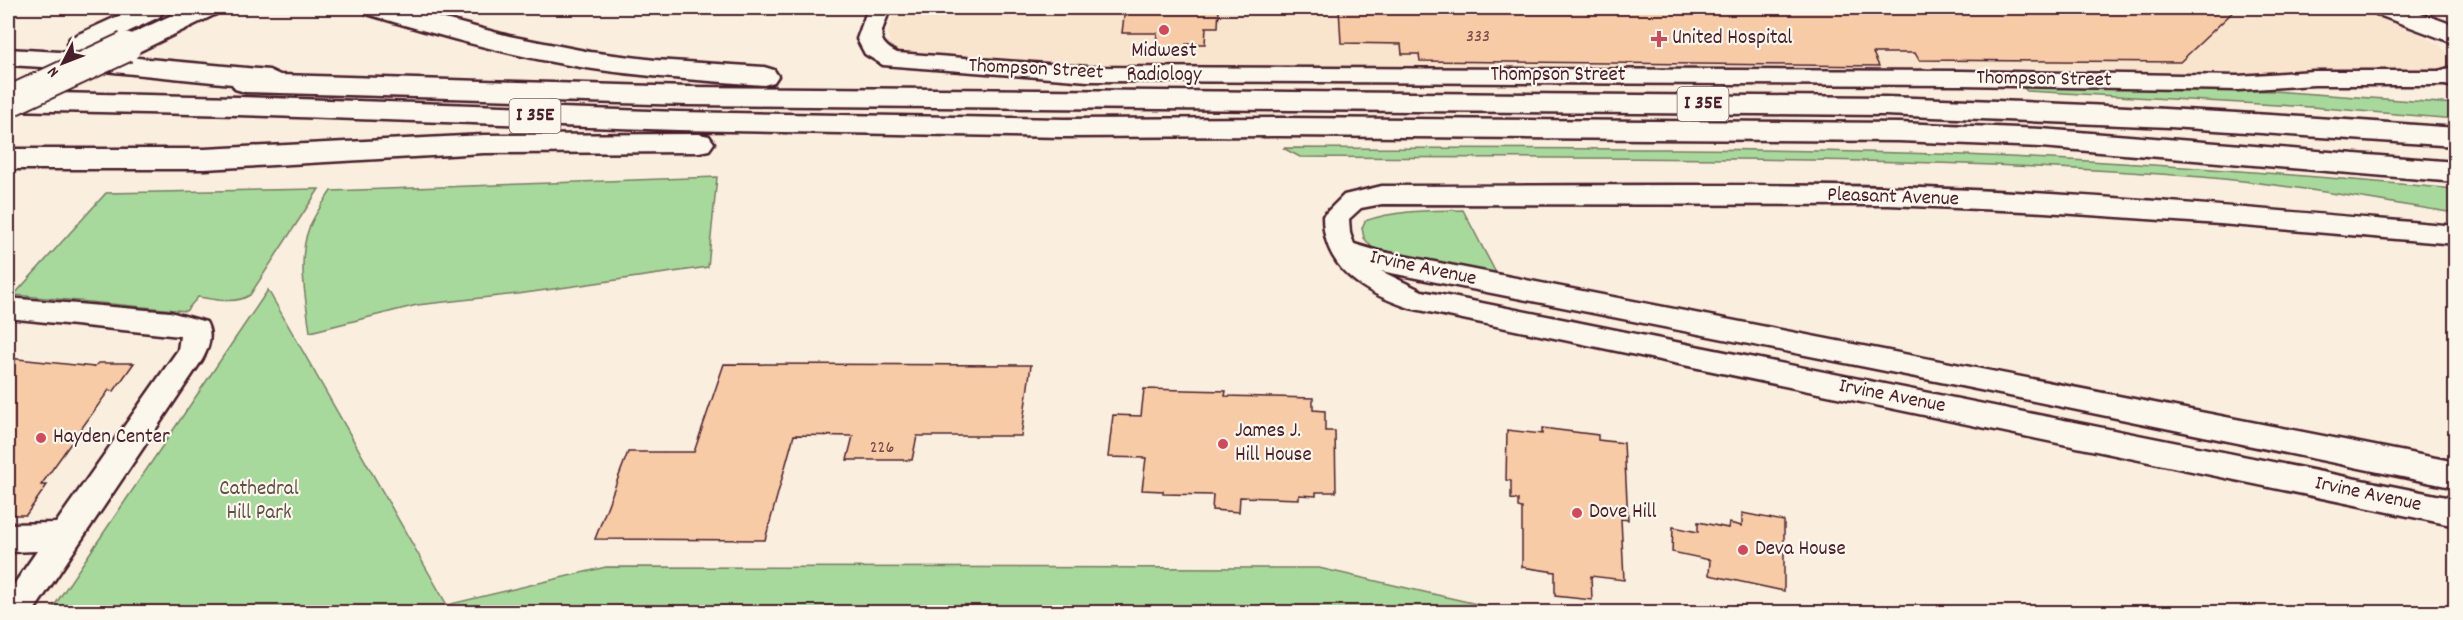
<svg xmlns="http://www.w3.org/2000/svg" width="2463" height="620" viewBox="0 0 2463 620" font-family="Dekko,sans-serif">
	<rect width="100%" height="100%" fill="#faeede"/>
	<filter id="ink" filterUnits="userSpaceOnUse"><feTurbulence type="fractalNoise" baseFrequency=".0167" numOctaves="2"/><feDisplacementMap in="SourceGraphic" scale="12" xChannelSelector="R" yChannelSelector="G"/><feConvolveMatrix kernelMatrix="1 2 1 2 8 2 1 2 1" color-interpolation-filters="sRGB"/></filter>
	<g filter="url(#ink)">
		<path fill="#f9e4ce" d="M 896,8 L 2355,8 L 2415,32 L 2440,45 L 2449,55 L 2451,63 L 2442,72 L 2426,74 L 2149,74 L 2128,71 L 1939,66 L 1926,71 L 1083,68 L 913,58 L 891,49 L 888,33 Z"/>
		<path fill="#a6d99b" stroke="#787c63" stroke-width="1.5" d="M 2021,85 L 2273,91 L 2455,104 L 2455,119 L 2311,107 L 2027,91 Z
			M 1283,148 C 1489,149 1696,147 1902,153 C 2087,158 2271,172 2455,189 L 2455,213 C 2371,200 2287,184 2202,177 C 1902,154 1600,159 1300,157 Z
			M 717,177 L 708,267 L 518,294 L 417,305 L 310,332 C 306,299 297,260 309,228 C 314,215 323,203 331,191 Z
			M 319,189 L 250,295 C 234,305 215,299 198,297 L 186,311 L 14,295 L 106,193 Z
			M 1463,210 L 1496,273 L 1373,249 L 1364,238 L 1362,228 L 1365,221 C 1397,210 1430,211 1463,210 Z
			M 268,290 L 447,605 L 606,567 L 1319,568 L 1512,612 L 50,612 Z"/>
		<path fill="#f8cba7" stroke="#4a1f2b" stroke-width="1.5" d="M 1125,8 L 1219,8 L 1218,27 L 1206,27 L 1205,44 L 1186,44 L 1185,54 L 1155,53 L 1157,33 L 1122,33 Z
			M 1339,8 L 2237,8 L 2180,62 L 1919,60 L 1915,53 L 1873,53 L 1879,66 L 1420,61 L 1419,54 L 1402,54 L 1401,44 L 1341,43 Z
			M 8,358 L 94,367 L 98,363 L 134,363 L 114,391 L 109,390 L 41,485 L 47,485 L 26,515 L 8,515 Z
			M 724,364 L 1031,365 L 1021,436 L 917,436 L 912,460 L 847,460 L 853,436 L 794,435 L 765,540 L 595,539 L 628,452 L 694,452 Z
			M 1144,389 L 1226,391 L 1225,396 L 1313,398 L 1313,410 L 1325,411 L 1325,431 L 1335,431 L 1336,492 L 1316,492 L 1316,496 L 1299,495 L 1299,499 L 1240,497 L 1239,512 L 1212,510 L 1213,495 L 1163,494 L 1163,491 L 1142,490 L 1146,458 L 1108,457 L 1113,415 L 1141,416 Z
			M 1542,428 L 1598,435 L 1598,440 L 1624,443 L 1628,520 L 1621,519 L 1624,580 L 1591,576 L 1592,600 L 1555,596 L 1555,572 L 1522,567 L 1522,508 L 1518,507 L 1518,500 L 1511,499 L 1511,481 L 1506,480 L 1507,430 L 1542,434 Z
			M 1742,513 L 1784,521 L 1784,591 L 1709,575 L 1710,560 L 1672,552 L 1673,527 L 1698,532 L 1698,522 L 1728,528 L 1729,523 L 1742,526 Z"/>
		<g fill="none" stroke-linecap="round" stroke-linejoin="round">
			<g stroke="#4a1f2b" stroke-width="5">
				<path id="street" d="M 868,8 L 890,8 C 883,32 872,39 897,53 L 1088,67 L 1962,71 L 2238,76 L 2314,71 L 2456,71 L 2456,85 L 2314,85 L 2238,90 L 1962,85 L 1088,81 L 883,65 L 865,54 L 857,39 Z
					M 1382,186 C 1551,186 1721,183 1890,187 C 2079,192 2267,210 2456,226 L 2456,244 L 2220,224 L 2045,212 L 1889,205 L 1382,204 L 1361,208 L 1349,219 L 1350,233 L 1354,244 L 1378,251 L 2456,462 L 2456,488 L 1956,385 L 1381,271 L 1422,291 L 2456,499 L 2456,526 L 1410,308 C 1364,293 1323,269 1323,216 L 1344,195 Z
					M 8,298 L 170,312 L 206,322 C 213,334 209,348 202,360 L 33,612 L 8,612 L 8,593 L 37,551 L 8,552 L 8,524 L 56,523 L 178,350 L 180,336 L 8,318 Z"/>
			</g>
			<g stroke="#4a1f2b" stroke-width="5">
				<path id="secondary" d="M 136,8 L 161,8 L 163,11 L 159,17 L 90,50 L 80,52 L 70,50 L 67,44 L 70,38 Z
					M 187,8 L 220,8 L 216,14 L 136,53 L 126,55 L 116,53 L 112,47 L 116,41 Z
					M 2372,8 L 2407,8 L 2456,26 L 2456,44 L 2376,14 Z
					M 2456,66 L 2456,84 L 2449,86 L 2439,83 L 2435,77 L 2439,71 Z"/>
			</g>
			<g stroke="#4a1f2b" stroke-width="5">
				<path id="highway" d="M 363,8 L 403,8 L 509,36 L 590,52 L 655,60 L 764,67 L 774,70 L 778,76 L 774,82 L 764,85 C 697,80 629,76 563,64 C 496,52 431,33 367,14 Z
					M 8,49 L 94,54 L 269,70 L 280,75 L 688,87 L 1885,97 C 2075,103 2266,113 2456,128 L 2456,146 L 2170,127 L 1885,115 L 688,105 L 245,92 L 235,89 L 232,84 L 94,70 L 8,65 Z
					M 8,92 L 238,97 L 678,112 L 1064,119 L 1282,118 L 1899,123 L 2041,129 L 2456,162 L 2456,182 L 2041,147 L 1899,141 L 1282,136 L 1064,137 L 678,130 L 238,115 L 8,110 Z
					M 699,134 L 709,136 L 714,143 L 709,150 L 699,152 L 484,153 L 205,169 L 8,169 L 8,149 L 205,149 L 484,135 Z"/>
			</g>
			<use href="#street" fill="#fbf7ec" fill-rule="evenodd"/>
			<use href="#secondary" fill="#fbf7ec" fill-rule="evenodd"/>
			<use href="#highway" fill="#fbf7ec" fill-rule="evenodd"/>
			<g stroke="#4a1f2b" stroke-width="33" stroke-linecap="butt">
				<path id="secondary-bridge" d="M 8,102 L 126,47"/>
			</g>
			<use href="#secondary-bridge" stroke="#fbf7ec" stroke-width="29"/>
		</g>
	</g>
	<g fill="#d1495b" stroke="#fbf7ec" stroke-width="2">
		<circle cx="1164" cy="30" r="6"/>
		<path d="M1656 30h6v6h6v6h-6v6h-6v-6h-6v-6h6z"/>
		<circle cx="41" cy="438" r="6"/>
		<circle cx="1223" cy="444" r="6"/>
		<circle cx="1577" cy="513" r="6"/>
		<circle cx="1743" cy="550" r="6"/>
	</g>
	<g text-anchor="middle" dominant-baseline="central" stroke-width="4.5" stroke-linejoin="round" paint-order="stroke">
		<g font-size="18" fill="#764a4a">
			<text x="1478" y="37">333</text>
			<text x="882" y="448">226</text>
		</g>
		<g fill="#fbf7ec" stroke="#7f6065" stroke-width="1.5">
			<rect x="1677.5" y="87" width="51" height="34" rx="4.5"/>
			<rect x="509.5" y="99" width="51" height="34" rx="4.5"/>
		</g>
		<g font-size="20" font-weight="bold" fill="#4a1f2b">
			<text x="1703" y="104">I 35E</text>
			<text x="535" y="116">I 35E</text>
		</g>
		<g font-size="21" fill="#4a1f2b" stroke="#fbf7ec" text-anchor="start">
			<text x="1672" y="39">United Hospital</text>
			<text x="1164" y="52" text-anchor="middle">Midwest<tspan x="1164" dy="24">Radiology</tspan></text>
			<text x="1235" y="432">James J.<tspan x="1235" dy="24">Hill House</tspan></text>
			<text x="53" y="438">Hayden Center</text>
			<text x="1589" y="513">Dove Hill</text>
			<text x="1755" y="550">Deva House</text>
		</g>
		<g font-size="21" fill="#4a1f2b" stroke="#fbf7ec">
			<text transform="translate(1036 70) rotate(3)">Thompson Street</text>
			<text x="1558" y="76">Thompson Street</text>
			<text transform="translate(2044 80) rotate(1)">Thompson Street</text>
			<text transform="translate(1893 198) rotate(2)">Pleasant Avenue</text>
			<text transform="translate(1423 269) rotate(12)">Irvine Avenue</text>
			<text transform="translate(1892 397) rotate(11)">Irvine Avenue</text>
			<text transform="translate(2368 495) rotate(12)">Irvine Avenue</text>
		</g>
		<g font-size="21" fill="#614e47" stroke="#fbf7ec">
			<text x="259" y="490">Cathedral<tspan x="259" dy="24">Hill Park</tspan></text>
		</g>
	</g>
	<rect width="2463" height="620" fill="none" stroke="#fbf7ec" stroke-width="30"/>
	<rect x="15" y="15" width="2433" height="590" fill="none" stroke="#4a1f2b" stroke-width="2" filter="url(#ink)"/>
	<g transform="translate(63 63) rotate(228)" stroke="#fbf7ec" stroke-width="4.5" paint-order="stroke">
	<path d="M0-4.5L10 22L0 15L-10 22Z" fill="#4a1f2b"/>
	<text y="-9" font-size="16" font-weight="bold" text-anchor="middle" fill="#4a1f2b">N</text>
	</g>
</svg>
